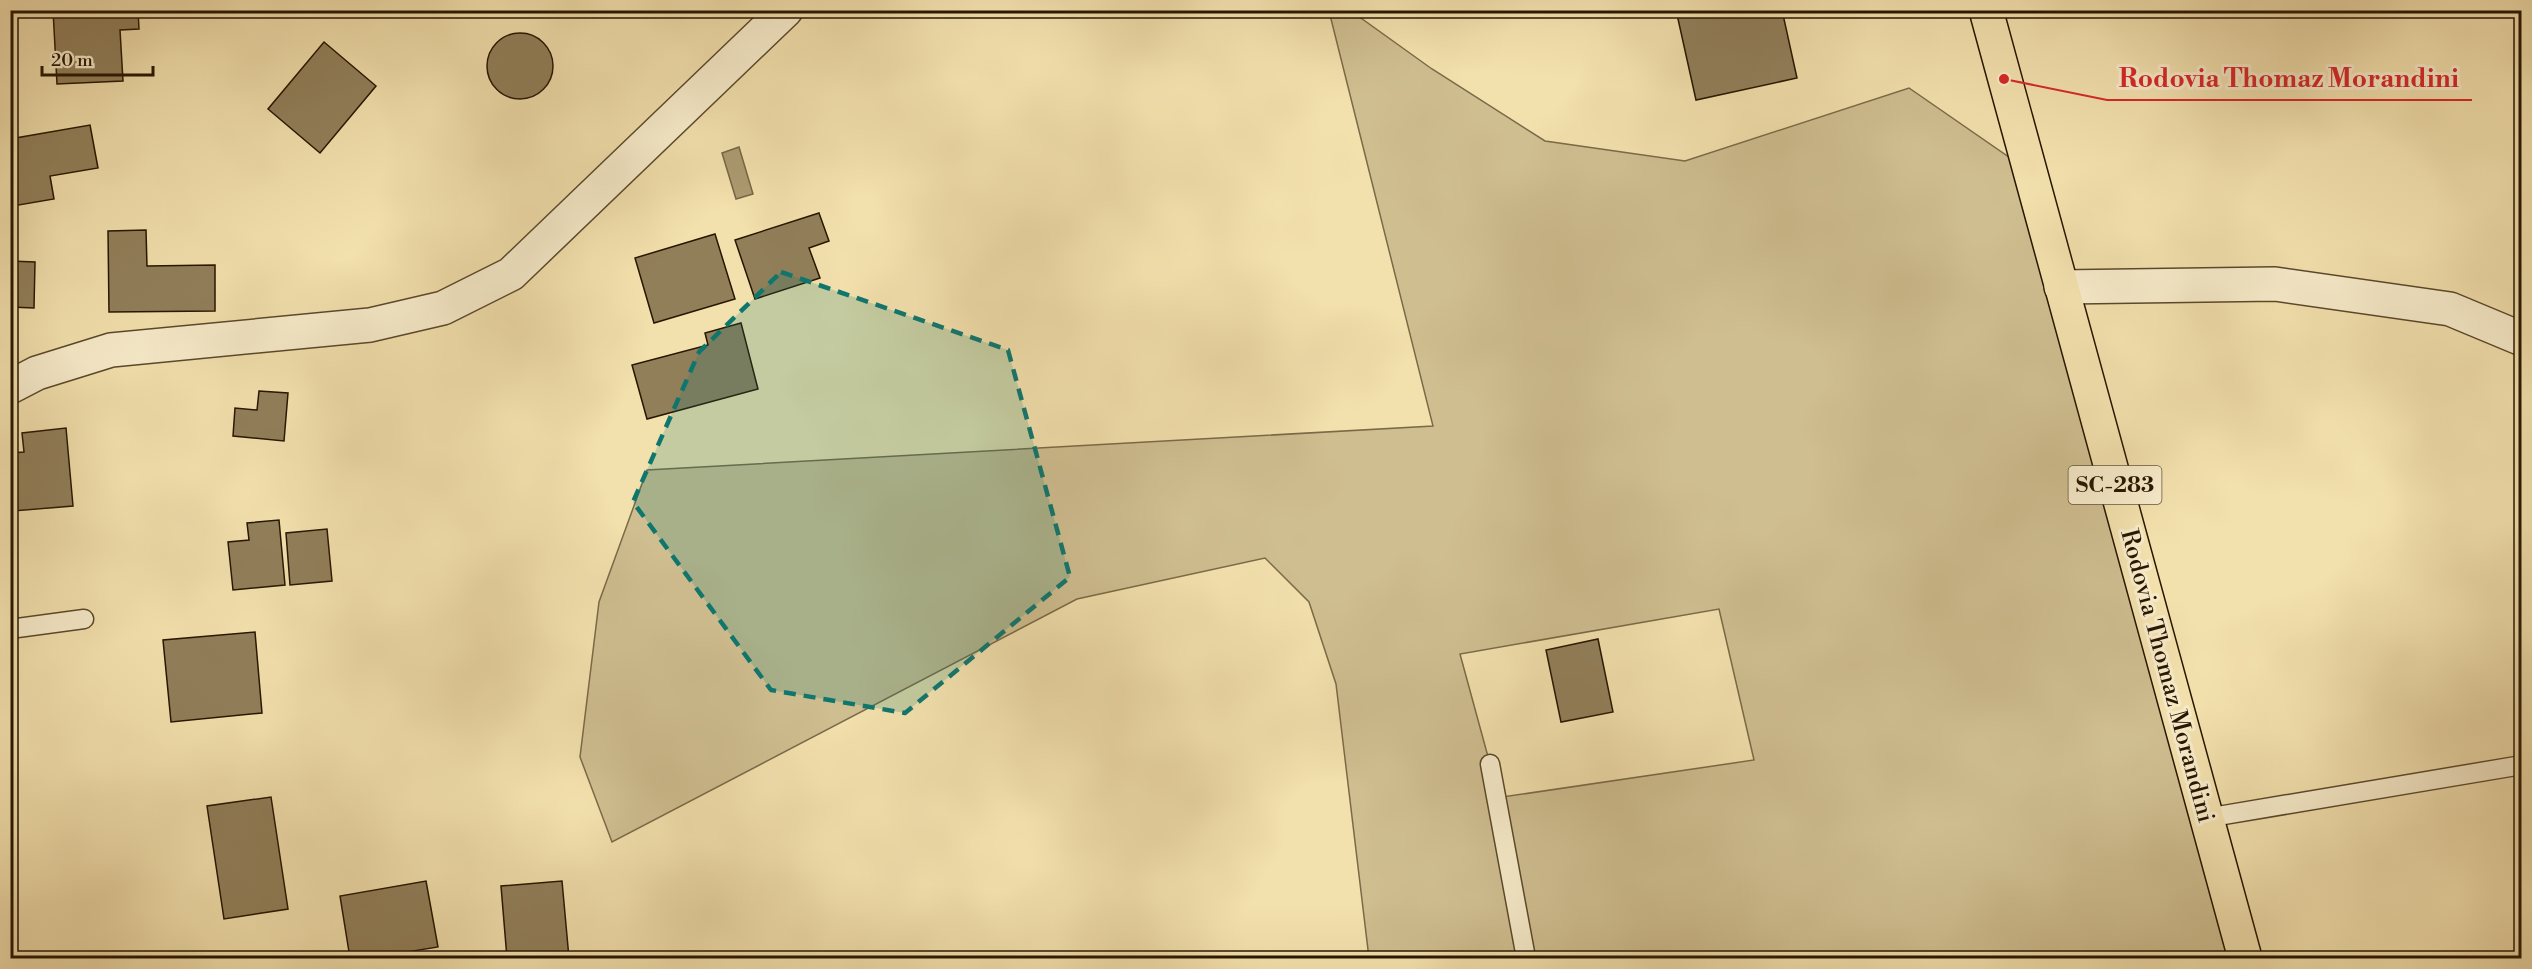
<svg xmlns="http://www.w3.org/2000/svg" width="2532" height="969" viewBox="0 0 2532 969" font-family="'Libre Bodoni',serif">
	<rect width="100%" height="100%" fill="#f2e0ad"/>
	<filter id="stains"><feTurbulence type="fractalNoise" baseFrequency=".00333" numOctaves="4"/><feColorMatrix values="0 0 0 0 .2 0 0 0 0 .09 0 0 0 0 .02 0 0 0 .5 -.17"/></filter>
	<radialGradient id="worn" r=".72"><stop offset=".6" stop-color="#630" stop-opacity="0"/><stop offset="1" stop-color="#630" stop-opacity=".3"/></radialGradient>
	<path fill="#cfbe90" stroke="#7b6a48" stroke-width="1.5" fill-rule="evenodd" d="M 1329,11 L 1351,11 L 1432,69 L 1545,141 L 1685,161 L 1909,88 L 2029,171 L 2245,958 L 1369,958 L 1336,684 L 1309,602 L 1265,558 L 1077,599 L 612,842 L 580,757 L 599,602 L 647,470 L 1433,426 ZM 1719,609 L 1754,760 L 1496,798 L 1490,764 L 1460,654 Z"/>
	<path fill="#ad9b72" stroke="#764" stroke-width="1.5" d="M 739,147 L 753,194 L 736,199 L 722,153 Z"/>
	<path fill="#917f5a" stroke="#271600" stroke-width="1.5" d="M 53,10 L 138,10 L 139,29 L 120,30 L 123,81 L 57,84 Z
		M 1676,10 L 1782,10 L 1797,78 L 1696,100 Z
		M487 66a33 33 0 1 1 66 0a33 33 0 1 1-66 0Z
		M 324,42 L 376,86 L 320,153 L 268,109 Z
		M 90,125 L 98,168 L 50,176 L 54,199 L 13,206 L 10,190 L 10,139 Z
		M 819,213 L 829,241 L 809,248 L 820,278 L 755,299 L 735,240 Z
		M 146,230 L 147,266 L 215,265 L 215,311 L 109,312 L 108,231 Z
		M 715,234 L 735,299 L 654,323 L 635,258 Z
		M 10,261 L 35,262 L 34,308 L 10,307 Z
		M 741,323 L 758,389 L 647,419 L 632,365 L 708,345 L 705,333 Z
		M 259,391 L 288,393 L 284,441 L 233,436 L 235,408 L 257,410 Z
		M 66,428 L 73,506 L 13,511 L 10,495 L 10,453 L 24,452 L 22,433 Z
		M 279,520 L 285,585 L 233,590 L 228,542 L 249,540 L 247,523 Z
		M 327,529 L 332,581 L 290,585 L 286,533 Z
		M 255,632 L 262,713 L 171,722 L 163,640 Z
		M 1598,639 L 1613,712 L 1561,722 L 1546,650 Z
		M 271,797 L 288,909 L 224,919 L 207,806 Z
		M 426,881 L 438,947 L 370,958 L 350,958 L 340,896 Z
		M 562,881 L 569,958 L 507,958 L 501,886 Z"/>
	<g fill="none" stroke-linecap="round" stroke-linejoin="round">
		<g stroke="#5a482b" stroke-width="21">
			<path id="lane" d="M 10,629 L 84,619
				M 1490,764 L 1526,958
				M 2206,818 L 2522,765"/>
		</g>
		<g stroke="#5a482b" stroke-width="36">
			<path id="street" d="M 2061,287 L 2275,284 L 2450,309 L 2522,339
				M 10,387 L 37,373 L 111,350 L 370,325 L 443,308 L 511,274 L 786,10"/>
		</g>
		<g stroke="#271600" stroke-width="36">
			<path id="primary" d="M 1986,10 L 2245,958"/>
		</g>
		<use href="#lane" stroke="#f7ebca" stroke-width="18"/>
		<use href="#street" stroke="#f7ebca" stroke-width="33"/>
		<use href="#primary" stroke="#f2e0ad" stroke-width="33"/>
	</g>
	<path fill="#0f766e" fill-opacity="0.2" stroke="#0f766e" stroke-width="4.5" stroke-dasharray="12 8" stroke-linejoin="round" d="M 781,272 L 1008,350 L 1070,577 L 905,713 L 771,690 L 633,502 L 699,352 Z"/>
	<g text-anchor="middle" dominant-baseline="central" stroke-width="6" stroke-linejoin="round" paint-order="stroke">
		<rect fill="#f7ebca" stroke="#65563d" stroke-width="1.5" x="2068.5" y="466" width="93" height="38" rx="4.5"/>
		<g font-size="22" font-weight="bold" fill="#271600">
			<text x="2115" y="485">SC-283</text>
		</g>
		<g font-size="24" fill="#271600" stroke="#f7ebca">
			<text transform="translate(2167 676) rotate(75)">Rodovia Thomaz Morandini</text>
		</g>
	</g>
	<path fill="none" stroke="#d62828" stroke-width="2" d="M2004 79L2107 100H2472"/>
	<circle fill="#d62828" stroke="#f7ebca" stroke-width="2" cx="2004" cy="79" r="6"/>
	<g font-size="26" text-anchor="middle" font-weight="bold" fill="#d62828" stroke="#f7ebca" stroke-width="6" stroke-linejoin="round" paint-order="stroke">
		<text x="2289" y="87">Rodovia Thomaz Morandini</text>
	</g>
	<rect width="2532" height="969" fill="none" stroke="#f2e0ad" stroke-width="36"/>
	<rect x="12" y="12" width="2508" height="945" fill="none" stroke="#271600" stroke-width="3"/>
	<rect x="18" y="18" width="2496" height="933" fill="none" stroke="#271600" stroke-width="1.5"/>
	<path d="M42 66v9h111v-9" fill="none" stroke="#271600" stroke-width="3"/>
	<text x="51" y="66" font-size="18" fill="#271600" stroke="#f7ebca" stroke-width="4.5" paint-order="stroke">20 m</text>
	<rect width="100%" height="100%" filter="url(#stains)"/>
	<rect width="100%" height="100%" fill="url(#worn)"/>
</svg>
